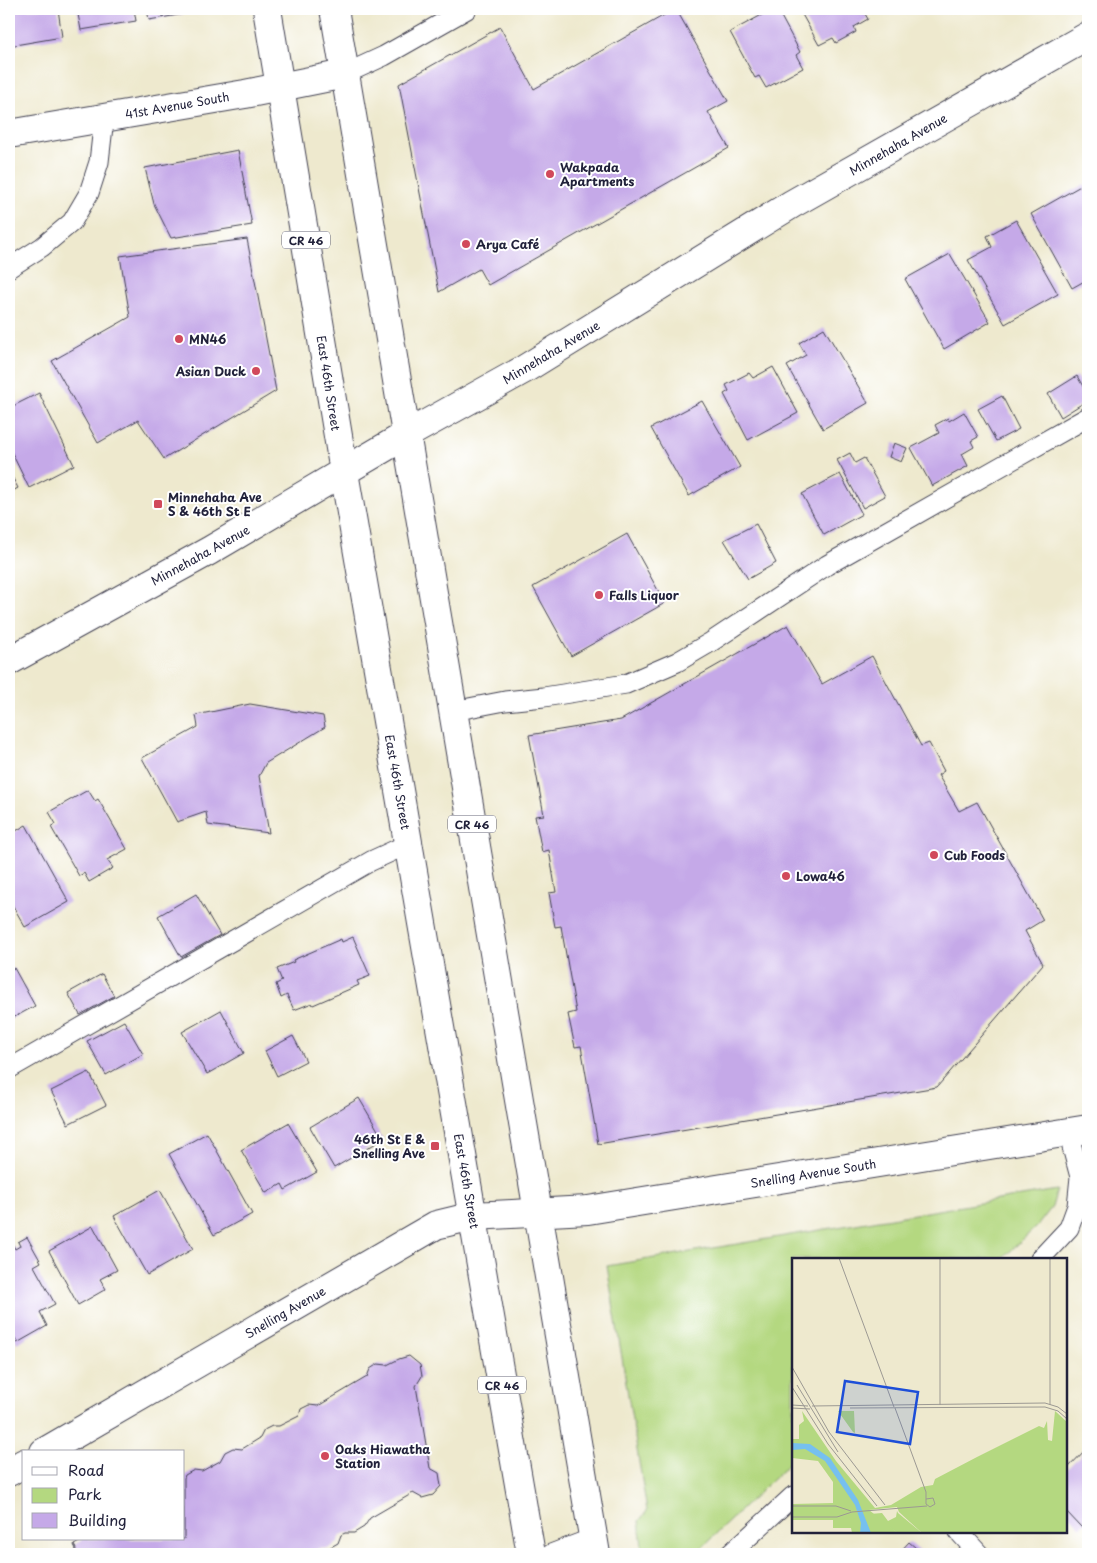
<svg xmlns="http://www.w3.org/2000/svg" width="1097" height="1563" viewBox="0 0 1097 1563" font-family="'Playpen Sans',sans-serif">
	<rect width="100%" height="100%" fill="#fff"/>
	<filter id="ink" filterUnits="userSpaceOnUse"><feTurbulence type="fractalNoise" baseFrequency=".02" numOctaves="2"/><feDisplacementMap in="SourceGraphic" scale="10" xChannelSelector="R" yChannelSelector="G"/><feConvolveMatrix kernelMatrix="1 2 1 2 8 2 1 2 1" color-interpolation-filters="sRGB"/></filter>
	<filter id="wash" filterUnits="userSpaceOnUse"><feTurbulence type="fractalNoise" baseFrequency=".0096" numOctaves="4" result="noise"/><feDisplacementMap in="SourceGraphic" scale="20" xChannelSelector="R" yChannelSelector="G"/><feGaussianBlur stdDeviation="1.12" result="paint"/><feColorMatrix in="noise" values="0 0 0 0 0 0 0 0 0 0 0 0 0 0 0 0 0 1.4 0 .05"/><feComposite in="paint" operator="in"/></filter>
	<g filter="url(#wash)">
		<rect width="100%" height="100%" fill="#eee9ce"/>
		<path fill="#b4d880" stroke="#6b7d5e" d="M 1057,1190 L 1052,1207 L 1038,1225 L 1002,1259 L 793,1259 L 793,1460 L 695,1554 L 643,1554 L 639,1521 L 647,1511 L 607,1266 Z"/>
		<g id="blocks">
			<path fill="#c5a9e8" d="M 9,9 L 58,9 L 62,37 L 9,46 Z
				M 77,9 L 134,9 L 136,21 L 81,30 Z
				M 147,9 L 201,9 L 201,11 L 149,20 Z
				M 675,9 L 676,9 L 728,101 L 708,112 L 729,148 L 488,285 L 479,269 L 439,292 L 399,84 L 500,27 L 534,89 Z
				M 773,9 L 777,9 L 800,52 L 796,55 L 803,68 L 766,88 L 759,76 L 755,78 L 730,32 Z
				M 799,9 L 862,9 L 868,19 L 854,27 L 856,32 L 836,43 L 833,38 L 819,45 Z
				M 238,150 L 252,225 L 171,238 L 154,204 L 145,168 Z
				M 1084,184 L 1088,191 L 1088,279 L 1072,288 L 1031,214 Z
				M 1016,220 L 1058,294 L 1005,324 L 968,260 L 992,247 L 987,236 Z
				M 247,239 L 276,391 L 164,459 L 138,420 L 98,443 L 52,361 L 130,317 L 120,256 Z
				M 950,254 L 990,322 L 944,349 L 905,279 Z
				M 824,328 L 868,403 L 823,429 L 787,366 L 806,355 L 799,343 Z
				M 773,367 L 798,413 L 748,440 L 724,394 L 729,391 L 726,385 L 749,373 L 753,378 Z
				M 1077,376 L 1088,395 L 1088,400 L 1061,417 L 1048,394 Z
				M 39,393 L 74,465 L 29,488 L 9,447 L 9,408 Z
				M 1002,396 L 1019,429 L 996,441 L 978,409 Z
				M 702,401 L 740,467 L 689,496 L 651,428 Z
				M 964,412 L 978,437 L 971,441 L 974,447 L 962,454 L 968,466 L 932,486 L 911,448 L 939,433 L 935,425 L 948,418 L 949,421 Z
				M 894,443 L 907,448 L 901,462 L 889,457 Z
				M 850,453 L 855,463 L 864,458 L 885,496 L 863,508 L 837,460 Z
				M 9,471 L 18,488 L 9,493 Z
				M 840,474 L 862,514 L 824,535 L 802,494 Z
				M 756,524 L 776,563 L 748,579 L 724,540 Z
				M 627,534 L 665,603 L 571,656 L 533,587 Z
				M 788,625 L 822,684 L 872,656 L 921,746 L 929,743 L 944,771 L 938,775 L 959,811 L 977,802 L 1043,920 L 1025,931 L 1043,964 L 937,1087 L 598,1144 L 581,1046 L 575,1047 L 568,1014 L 576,1012 L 561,926 L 555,927 L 549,893 L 556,892 L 549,850 L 542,852 L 535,816 L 544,815 L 529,735 L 621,720 Z
				M 250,704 L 323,716 L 325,727 L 266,763 L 259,776 L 269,833 L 208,825 L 206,812 L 177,822 L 142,758 L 198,727 L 196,715 Z
				M 88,790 L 95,801 L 98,799 L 127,849 L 107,860 L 113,868 L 89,882 L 84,873 L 79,876 L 51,827 L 56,824 L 49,812 Z
				M 26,825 L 69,902 L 25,927 L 9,899 L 9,835 Z
				M 196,894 L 220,935 L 181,957 L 158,916 Z
				M 353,937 L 370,976 L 357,981 L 359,985 L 313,1005 L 312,1003 L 294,1010 L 287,995 L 281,998 L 276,984 L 282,981 L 277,969 L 294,962 L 293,960 L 341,939 L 342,942 Z
				M 14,968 L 35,1006 L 9,1020 L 9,971 Z
				M 102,974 L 114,996 L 80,1015 L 68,993 Z
				M 221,1010 L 244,1053 L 207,1074 L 182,1032 Z
				M 124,1021 L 143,1054 L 106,1075 L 87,1041 Z
				M 293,1036 L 306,1061 L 277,1076 L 265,1051 Z
				M 89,1072 L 106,1105 L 68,1124 L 51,1091 Z
				M 359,1098 L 383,1139 L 334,1168 L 310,1127 Z
				M 288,1123 L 317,1172 L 285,1190 L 282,1184 L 266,1193 L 241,1150 Z
				M 207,1133 L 252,1214 L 214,1235 L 169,1154 Z
				M 160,1190 L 193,1249 L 147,1275 L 114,1216 Z
				M 93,1226 L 117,1270 L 100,1279 L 106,1289 L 78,1305 L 49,1251 Z
				M 27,1237 L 41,1262 L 34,1266 L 55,1304 L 40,1312 L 47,1326 L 17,1343 L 9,1327 L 9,1238 L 15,1249 L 20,1246 L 18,1242 Z
				M 409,1356 L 420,1365 L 422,1376 L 416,1386 L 430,1468 L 439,1473 L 441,1486 L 433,1495 L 422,1498 L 413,1493 L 370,1518 L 364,1527 L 354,1533 L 345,1533 L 341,1535 L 338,1543 L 329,1548 L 317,1549 L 307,1554 L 75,1554 L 76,1549 L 74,1545 L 84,1539 L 184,1539 L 184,1478 L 185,1475 L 194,1470 L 202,1471 L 220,1461 L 225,1452 L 233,1448 L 242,1449 L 260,1438 L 264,1430 L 272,1426 L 279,1426 L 299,1416 L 301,1409 L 309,1405 L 318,1406 L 367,1377 L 370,1369 L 378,1364 L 387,1365 L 399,1359 Z
				M 1088,1447 L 1088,1520 L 1081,1527 L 1066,1511 L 1066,1470 Z
				M 909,1542 L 923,1554 L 898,1554 Z"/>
		</g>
	</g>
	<g filter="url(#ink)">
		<use href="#blocks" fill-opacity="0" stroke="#414051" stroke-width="1"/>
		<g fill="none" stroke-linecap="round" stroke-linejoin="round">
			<g stroke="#414051" stroke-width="21">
				<path id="service" d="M 345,74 L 384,56 L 467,9
					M 9,268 L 42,247 L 72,222 L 89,193 L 99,162 L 104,118
					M 453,711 L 505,701 L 544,697 L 626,684 L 677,662 L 711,642 L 827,565 L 1088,417
					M 9,1069 L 371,861 L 408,844
					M 1040,1259 L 1069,1228 L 1077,1206 L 1080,1177 L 1068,1132
					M 959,1532 L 979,1554
					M 551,1554 L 593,1538
					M 730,1554 L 793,1496"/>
			</g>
			<g stroke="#414051" stroke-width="30">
				<path id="minor" d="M 9,134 L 245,94 L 345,74
					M 44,1452 L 436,1225 L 473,1216 L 588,1210 L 1088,1129
					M 9,1472 L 24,1463"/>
			</g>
			<g stroke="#414051" stroke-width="30">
				<path id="tertiary" d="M 406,435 L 523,370 L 792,204 L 1088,36"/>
			</g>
			<g stroke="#414051" stroke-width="30">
				<path id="secondary" d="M 9,661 L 209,551 L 406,435"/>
			</g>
			<g stroke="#414051" stroke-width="30">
				<path id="primary" d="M 267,9 L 344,472 L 531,1554
					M 334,9 L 596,1554"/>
			</g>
			<use href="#service" stroke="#fff" stroke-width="19"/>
			<use href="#minor" stroke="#fff" stroke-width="28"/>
			<use href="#tertiary" stroke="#fff" stroke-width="28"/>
			<use href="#secondary" stroke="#fff" stroke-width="28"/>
			<use href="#primary" stroke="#fff" stroke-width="28"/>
		</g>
	</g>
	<g fill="#d1495b" stroke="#fff" stroke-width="2">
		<circle cx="550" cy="174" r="5"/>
		<circle cx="466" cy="244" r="5"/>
		<circle cx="179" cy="339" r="5"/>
		<circle cx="256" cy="371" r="5"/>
		<rect x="153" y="499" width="10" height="10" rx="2.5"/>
		<circle cx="599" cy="595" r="5"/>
		<circle cx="934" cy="855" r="5"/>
		<circle cx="786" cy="876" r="5"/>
		<rect x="430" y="1141" width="10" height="10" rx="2.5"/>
		<circle cx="325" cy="1456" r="5"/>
	</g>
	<g text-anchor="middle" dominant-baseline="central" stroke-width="4" stroke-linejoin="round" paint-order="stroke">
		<g fill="#fff" stroke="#646476" stroke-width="1">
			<rect x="282" y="231.5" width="48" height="17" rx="4"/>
			<rect x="448" y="815.5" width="48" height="17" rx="4"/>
			<rect x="478" y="1376.5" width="48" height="17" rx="4"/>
		</g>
		<g font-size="11" font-weight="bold" fill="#22223b">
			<text x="306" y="240">CR 46</text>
			<text x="472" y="824">CR 46</text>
			<text x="502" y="1385">CR 46</text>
		</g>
		<g font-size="12" fill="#22223b" stroke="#fff">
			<text transform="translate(177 105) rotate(-10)">41st Avenue South</text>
			<text transform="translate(898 144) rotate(-30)">Minnehaha Avenue</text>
			<text transform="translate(551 352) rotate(-31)">Minnehaha Avenue</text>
			<text transform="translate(329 383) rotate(81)">East 46th Street</text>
			<text transform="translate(200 555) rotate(-29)">Minnehaha Avenue</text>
			<text transform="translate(398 782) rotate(80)">East 46th Street</text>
			<text transform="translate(813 1173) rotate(-9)">Snelling Avenue South</text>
			<text transform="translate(467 1181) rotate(80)">East 46th Street</text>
			<text transform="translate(285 1312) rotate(-30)">Snelling Avenue</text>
		</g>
		<g font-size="12" font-weight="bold" fill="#22223b" stroke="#fff" text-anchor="start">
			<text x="560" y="167">Wakpada<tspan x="560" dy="14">Apartments</tspan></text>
			<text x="476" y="244">Arya Café</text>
			<text x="189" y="339">MN46</text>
			<text x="246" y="371" text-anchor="end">Asian Duck</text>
			<text x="168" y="497">Minnehaha Ave<tspan x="168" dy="14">S &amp; 46th St E</tspan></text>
			<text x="609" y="595">Falls Liquor</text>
			<text x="944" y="855">Cub Foods</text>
			<text x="796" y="876">Lowa46</text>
			<text x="425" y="1139" text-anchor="end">46th St E &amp;<tspan x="425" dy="14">Snelling Ave</tspan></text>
			<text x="335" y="1449">Oaks Hiawatha<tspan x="335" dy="14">Station</tspan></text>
		</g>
	</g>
	<g transform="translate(792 1258)">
		<rect width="275" height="275" fill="#eee9ce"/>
		<path d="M 46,153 L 62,153 L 63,175 L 61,174 ZM 105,253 L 106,255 L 130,275 L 106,275 L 78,256 L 90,255 L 96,263 L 104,259 Z" fill="#b4d880"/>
		<path d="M 10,153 L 44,203 L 83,250 L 99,247 L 129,229 L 141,227 L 143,221 L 185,199 L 247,168 L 252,170 L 255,163 L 256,182 L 260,183 L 263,153 L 275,164 L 275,275 L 130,275 L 107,254 L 105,249 L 77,252 L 106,275 L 60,275 L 59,270 L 41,270 L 41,262 L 0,262 L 0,246 L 41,245 L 41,224 L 26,203 L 0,200 L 0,181 L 7,181 L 7,167 L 12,163 Z" fill="#b4d880"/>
		<path d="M 0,185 L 18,186 L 38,200 L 66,242 L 79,275 L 68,275 L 69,265 L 63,247 L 33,203 L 13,191 L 0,192 Z" fill="#76c0ef"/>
		<path fill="none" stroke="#9c9993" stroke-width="1" d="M 47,0 L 102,149M 148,0 L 148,147M 0,109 L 37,174 L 93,247M 5,127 L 46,194M 0,129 L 36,186 L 85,248M 0,147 L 16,148M 258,147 L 258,0M 20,148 L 253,145 L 266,149 L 275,156M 0,150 L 18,151M 58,150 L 253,149 L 266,153 L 275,161M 103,150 L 134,234 L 134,246 L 138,249 L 143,246 L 141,240 L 134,241M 0,248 L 44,248 L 59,253M 0,259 L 45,259 L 60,254 L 135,248"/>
		<path fill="#1d4ed8" fill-opacity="0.15" stroke="#1d4ed8" stroke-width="2.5" d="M 53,123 L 126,134 L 118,186 L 45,174 Z"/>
		<rect width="275" height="275" fill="none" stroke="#22223b" stroke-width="2.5"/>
	</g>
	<rect width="1097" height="1563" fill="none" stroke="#fff" stroke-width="30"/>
	<rect x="22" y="1450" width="162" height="90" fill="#ffffff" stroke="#a7a7b1"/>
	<rect x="32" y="1467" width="25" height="8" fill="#ffffff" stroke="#a7a7b1"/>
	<text x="68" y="1476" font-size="15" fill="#22223b">Road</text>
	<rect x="32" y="1488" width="25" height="15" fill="#b4d880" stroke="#a7a7b1"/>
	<text x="68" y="1500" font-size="15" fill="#22223b">Park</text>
	<rect x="32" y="1513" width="25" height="15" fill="#c5a9e8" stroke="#a7a7b1"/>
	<text x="68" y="1526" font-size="15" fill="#22223b">Building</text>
</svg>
